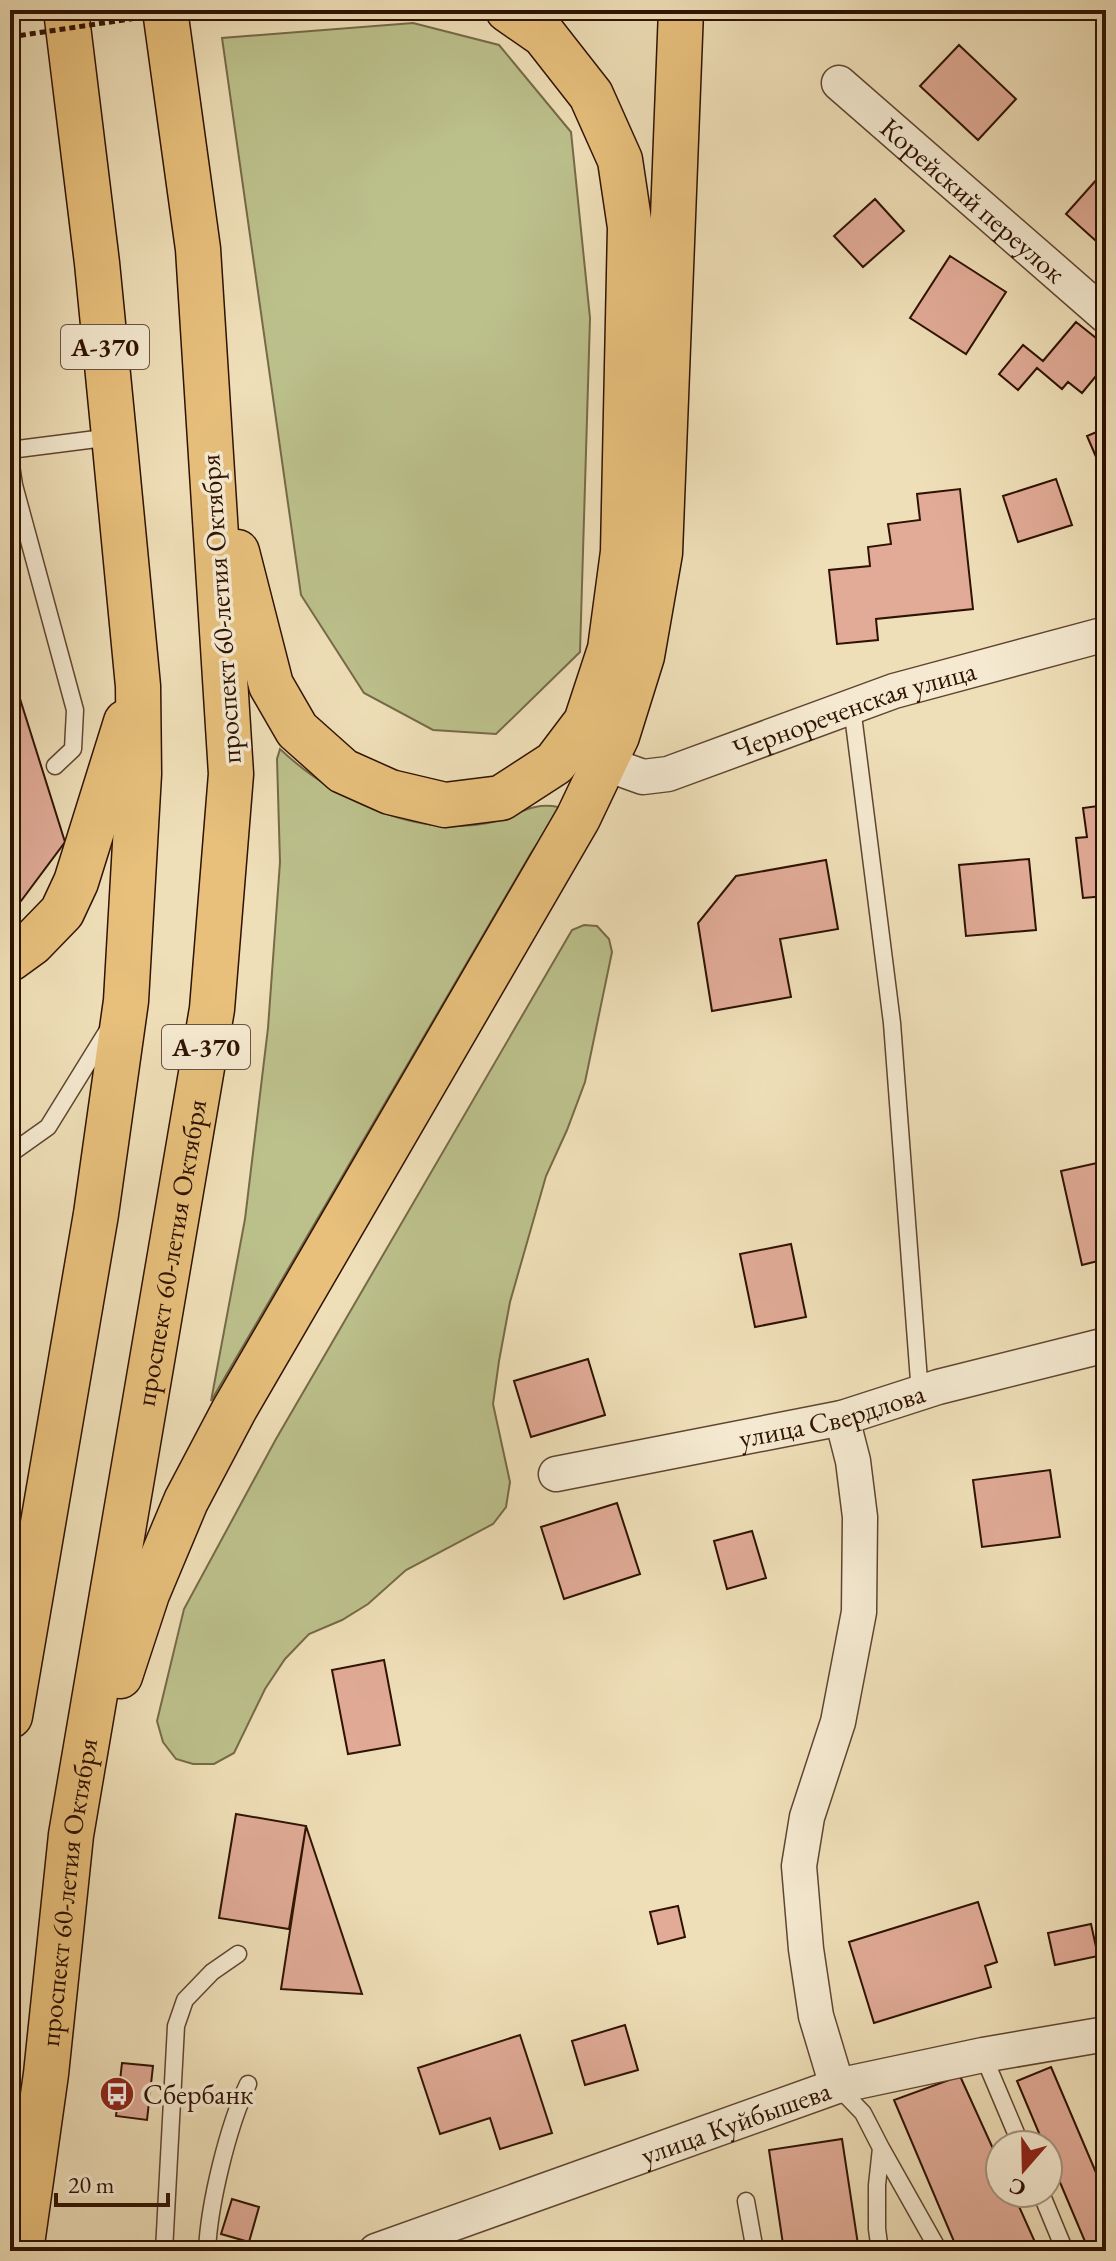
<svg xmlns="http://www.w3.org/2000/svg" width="1116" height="2261" viewBox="0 0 1116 2261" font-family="'EB Garamond',serif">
	<rect width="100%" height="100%" fill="#efdfb8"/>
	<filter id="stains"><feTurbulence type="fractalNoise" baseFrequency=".0025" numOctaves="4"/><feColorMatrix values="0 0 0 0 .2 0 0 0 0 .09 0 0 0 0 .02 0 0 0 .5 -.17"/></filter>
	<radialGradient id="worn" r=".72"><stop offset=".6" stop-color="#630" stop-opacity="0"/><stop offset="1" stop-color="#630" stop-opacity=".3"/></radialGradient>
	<path fill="#bcc18c" stroke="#766a48" stroke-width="2" d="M 413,23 L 499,45 L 571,132 L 590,318 L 580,652 L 496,734 L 433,730 L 364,693 L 301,595 L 222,38 Z
		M 280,749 C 332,798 415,838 488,823 C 513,818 531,801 558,807 L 557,814 L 531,853 L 211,1401 L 245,1219 L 268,1028 L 280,862 L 277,759 Z
		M 584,925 L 597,926 L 609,939 L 612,952 L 585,1082 L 567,1130 L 546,1176 L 510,1302 L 499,1361 L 493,1404 L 510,1482 L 506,1507 L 493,1524 L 406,1570 L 368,1604 L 342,1620 L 309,1634 L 285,1659 L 265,1689 L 234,1753 L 214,1764 L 193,1764 L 176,1759 L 163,1742 L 157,1721 L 184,1609 L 276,1439 L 572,930 Z"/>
	<path fill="#e1ab97" stroke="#2f1203" stroke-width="2" d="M 959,45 L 1016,99 L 978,140 L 920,86 Z
		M 1105,170 L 1106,172 L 1106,250 L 1066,214 Z
		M 875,199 L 904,231 L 863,267 L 834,236 Z
		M 950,256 L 1006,292 L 966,354 L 910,318 Z
		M 1076,322 L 1106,346 L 1106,364 L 1082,393 L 1068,382 L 1062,389 L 1037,368 L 1018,390 L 999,374 L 1023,345 L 1043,361 Z
		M 1106,428 L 1106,480 L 1087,436 Z
		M 1056,479 L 1072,525 L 1018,542 L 1003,496 Z
		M 960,489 L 973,609 L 876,619 L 878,640 L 837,644 L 829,570 L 870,566 L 868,547 L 891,544 L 888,524 L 920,520 L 917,494 Z
		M 10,667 L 65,842 L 21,901 L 10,905 Z
		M 1106,805 L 1106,896 L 1083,898 L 1076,838 L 1087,837 L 1083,808 Z
		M 1029,859 L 1036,930 L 966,936 L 959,865 Z
		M 826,860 L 838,929 L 780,939 L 791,997 L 712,1011 L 698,923 L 736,876 Z
		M 1106,1161 L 1106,1259 L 1082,1265 L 1061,1171 Z
		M 791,1244 L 806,1317 L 755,1327 L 740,1254 Z
		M 588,1359 L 605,1415 L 531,1437 L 514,1381 Z
		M 1050,1470 L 1060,1537 L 982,1547 L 973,1480 Z
		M 617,1503 L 640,1574 L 564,1599 L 541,1527 Z
		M 752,1531 L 766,1578 L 727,1589 L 714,1541 Z
		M 384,1660 L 400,1745 L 348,1754 L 332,1670 Z
		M 236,1814 L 306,1826 L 289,1929 L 219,1918 Z
		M 306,1826 L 362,1994 L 281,1989 Z
		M 978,1902 L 997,1962 L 985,1966 L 991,1987 L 874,2023 L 849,1942 Z
		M 678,1906 L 685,1937 L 658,1944 L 650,1912 Z
		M 1091,1924 L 1098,1956 L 1055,1965 L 1048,1933 Z
		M 625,2025 L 638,2070 L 585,2085 L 572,2041 Z
		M 520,2035 L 552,2133 L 500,2149 L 490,2118 L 440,2134 L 418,2068 Z
		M 122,2063 L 153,2066 L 147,2120 L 116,2116 Z
		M 1051,2067 L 1106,2196 L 1106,2251 L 1089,2251 L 1048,2154 L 1048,2145 L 1044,2145 L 1017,2081 Z
		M 960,2076 L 1000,2164 L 1000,2193 L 1013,2193 L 1039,2251 L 958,2251 L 894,2100 Z
		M 842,2139 L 859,2251 L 784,2251 L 769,2150 Z
		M 232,2199 L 259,2207 L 249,2242 L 221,2234 Z"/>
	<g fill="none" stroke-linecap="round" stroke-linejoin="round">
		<g stroke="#5f4530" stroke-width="19">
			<path id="service" d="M 10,450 L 112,437
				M 10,459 L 14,485 L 75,710 L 73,749 L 55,766
				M 852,707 L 892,1023 L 920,1394
				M 10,1154 L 48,1127 L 108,1030
				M 983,2055 L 1021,2145
				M 837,2086 L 863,2113 L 881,2148 L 877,2185 L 877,2229 L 880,2251
				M 881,2148 L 939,2251
				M 1041,2193 L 1065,2251
				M 746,2201 L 755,2251
				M 164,2251 L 176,2026 L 185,2000 L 212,1972 L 238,1954
				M 207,2251 C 209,2204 228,2126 248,2084"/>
		</g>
		<g stroke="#5f4530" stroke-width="37">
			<g id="minor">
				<path id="s1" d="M 839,83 L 1106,316"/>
				<path id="s2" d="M 604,763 L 643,777 L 668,774 L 894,691 L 1106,634"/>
				<path id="s3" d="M 556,1474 L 842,1418 L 938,1387 L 1106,1345"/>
				<path d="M 837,2086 L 816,2016 L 806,1949 L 799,1866 L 807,1817 L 838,1722 L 859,1612 L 860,1517 L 853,1461 L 842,1418"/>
				<path id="s4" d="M 376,2251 L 837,2086 L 983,2055 L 1106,2034"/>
			</g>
		</g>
		<g stroke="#2f1203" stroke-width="47">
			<g id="trunk">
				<path d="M 237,552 L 271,685 L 297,730 L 343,771 L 390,792 L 445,805 L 501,798 L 555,763 L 586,722 L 610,649 L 623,552 L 630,227 L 620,160 L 591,95 L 544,35 L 508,10"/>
				<path d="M 10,959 L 32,943 L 62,912 L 76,882 L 126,722"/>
				<path d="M 120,1676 L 147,1594 L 186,1501 L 234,1410 L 578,818 L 617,736 L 642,656 L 660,553 L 681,10"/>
				<path d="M 10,1716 L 96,1214 L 126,1001 L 139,774 L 138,686 L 114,436 L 97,263 L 66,10"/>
				<path id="s5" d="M 21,2251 L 46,2074 L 71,1835 L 212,1009 L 231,774 L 198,249 L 165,10"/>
			</g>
		</g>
		<use href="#service" stroke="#f5ead1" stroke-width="16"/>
		<use href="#minor" stroke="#f5ead1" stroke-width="34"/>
		<use href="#trunk" stroke="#e8c07c" stroke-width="44"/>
		<path stroke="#2f1203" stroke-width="5" stroke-dasharray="6 4" stroke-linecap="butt" d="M 10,37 L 190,10"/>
	</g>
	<defs>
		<g id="bus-disc" transform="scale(1.8)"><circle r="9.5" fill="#8f2418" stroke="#f5ead1"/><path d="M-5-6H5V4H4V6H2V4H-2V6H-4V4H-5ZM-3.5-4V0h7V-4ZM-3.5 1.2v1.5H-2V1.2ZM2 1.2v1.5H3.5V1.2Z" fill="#fff"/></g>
	</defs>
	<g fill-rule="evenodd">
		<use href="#bus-disc" x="117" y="2094"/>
	</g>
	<g text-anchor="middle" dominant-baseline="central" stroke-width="7" stroke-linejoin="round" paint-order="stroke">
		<g fill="#f5ead1" stroke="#6a5341" stroke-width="2">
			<rect x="61" y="325" width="88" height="44" rx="6"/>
			<rect x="162" y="1025" width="88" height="44" rx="6"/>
		</g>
		<g font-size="26" font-weight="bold" fill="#2f1203">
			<text x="105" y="347">А-370</text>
			<text x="206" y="1047">А-370</text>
		</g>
		<g font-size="28" fill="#2f1203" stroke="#f5ead1">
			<text stroke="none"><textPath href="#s1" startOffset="178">Корейский переулок</textPath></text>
			<text transform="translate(220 609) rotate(-94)">проспект 60-летия Октября</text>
			<text stroke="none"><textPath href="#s2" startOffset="264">Чернореченская улица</textPath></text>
			<text stroke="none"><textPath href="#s5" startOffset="1010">проспект 60-летия Октября</textPath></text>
			<text stroke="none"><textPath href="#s3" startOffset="282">улица Свердлова</textPath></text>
			<text stroke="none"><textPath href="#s5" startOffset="362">проспект 60-летия Октября</textPath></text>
			<text stroke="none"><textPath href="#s4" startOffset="382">улица Куйбышева</textPath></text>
		</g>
		<g font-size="28" fill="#2f1203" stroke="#f5ead1" text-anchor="start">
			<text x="143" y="2094">Сбербанк</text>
		</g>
	</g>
	<rect width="1116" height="2261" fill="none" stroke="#efdfb8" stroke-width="40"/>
	<rect x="12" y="12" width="1092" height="2237" fill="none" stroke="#2f1203" stroke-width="4"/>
	<rect x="20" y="20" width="1076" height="2221" fill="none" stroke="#2f1203" stroke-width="2"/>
	<g transform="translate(1024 2169) rotate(200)"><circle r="38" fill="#f5ead1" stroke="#a6947f" stroke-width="2"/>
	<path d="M0-6L14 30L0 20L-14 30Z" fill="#8f2418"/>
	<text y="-12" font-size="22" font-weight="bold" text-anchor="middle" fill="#2f1203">С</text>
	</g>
	<path d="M56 2193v12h112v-12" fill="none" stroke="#2f1203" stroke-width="4"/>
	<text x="68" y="2193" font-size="24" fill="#2f1203" stroke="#f5ead1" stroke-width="6" paint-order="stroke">20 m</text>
	<rect width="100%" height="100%" filter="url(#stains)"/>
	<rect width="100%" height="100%" fill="url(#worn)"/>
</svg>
